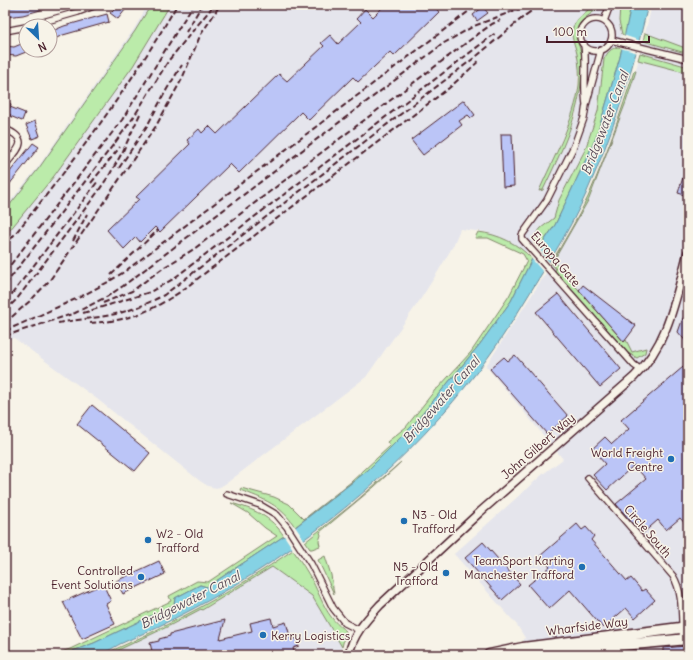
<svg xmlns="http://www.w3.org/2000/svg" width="693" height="660" viewBox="0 0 693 660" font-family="Delius,sans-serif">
	<rect width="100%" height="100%" fill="#f7f3e8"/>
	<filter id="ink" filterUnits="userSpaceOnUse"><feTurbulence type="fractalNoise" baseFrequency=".025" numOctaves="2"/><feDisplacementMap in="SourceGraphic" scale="8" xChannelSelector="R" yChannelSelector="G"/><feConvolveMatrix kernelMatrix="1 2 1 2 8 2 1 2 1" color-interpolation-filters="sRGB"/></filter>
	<g filter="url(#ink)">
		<path fill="#e5e5ec" d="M 148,5 L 594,5 L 582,16 L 574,25 L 572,39 L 577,52 L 579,67 L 577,95 L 573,113 L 540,191 L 563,146 L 575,117 L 580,95 L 582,74 L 580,48 L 576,37 L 578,27 L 580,22 L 601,5 L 620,5 L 619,20 L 622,34 L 618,47 L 616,48 L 602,74 L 598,111 L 590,136 L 579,162 L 559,200 L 554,218 L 533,240 L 534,242 L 526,252 L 501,238 L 485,232 L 460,229 L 453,246 L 439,270 L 420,300 L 366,377 L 228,482 L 220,487 L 216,488 L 208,486 L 200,481 L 97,399 L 14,338 L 5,341 L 5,208 L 38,167 L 134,29 Z
			M 652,5 L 688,5 L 688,655 L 515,655 L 525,638 L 517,625 L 454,554 L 543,474 L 563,459 L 486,366 L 553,262 L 589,199 L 626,102 L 638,62 Z
			M 272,567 L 312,596 L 342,647 L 338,655 L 108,655 L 169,626 L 201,609 L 203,610 Z"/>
		<path fill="#bbebaa" stroke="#82856a" d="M 151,5 L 170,5 L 133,66 L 54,176 L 5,236 L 5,211 L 39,168 L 135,31 Z
			M 594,5 L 601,5 C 594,14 581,17 577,29 C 575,37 578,42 580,49 C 583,57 583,66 582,74 C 579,117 561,152 543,190 L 539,191 C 553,159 575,119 579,85 C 580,75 579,64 577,54 C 575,44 570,37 573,27 C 577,18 587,11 594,5 Z
			M 620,5 L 631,5 L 625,36 L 622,34 L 619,21 Z
			M 645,33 L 688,49 L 688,52 L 682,52 L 643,41 Z
			M 618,47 L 622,48 L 620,57 L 596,138 L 555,225 L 539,248 L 534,242 L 533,238 L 541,228 L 554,218 L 559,200 L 585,150 L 598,111 L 604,59 C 607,53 611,48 618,47 Z
			M 640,53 L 685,66 L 688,68 L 688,73 L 638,60 Z
			M 634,71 L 636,71 L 626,102 L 589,199 L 553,262 L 573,277 L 571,281 L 624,342 L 626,340 L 632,352 L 646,348 L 645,353 L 637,358 L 628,353 L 555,271 L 556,269 L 551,263 C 564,241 577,220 588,197 C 606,156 621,113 634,71 Z
			M 478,232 C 498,234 519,244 532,259 L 511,301 L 480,344 L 414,424 L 368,470 L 295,527 C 281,505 264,499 240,490 L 241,488 L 274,497 L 289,504 L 304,519 L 351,482 L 390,446 L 387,442 L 406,427 L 435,390 L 438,388 L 471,352 L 509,296 L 527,261 L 523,254 L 488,238 L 475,238 Z
			M 401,462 L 374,487 L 320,532 L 321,535 L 319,541 L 320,546 L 312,549 L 310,549 L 305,542 L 354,503 Z
			M 231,503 C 253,509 271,516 284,536 L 207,587 L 200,585 L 175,598 L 174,605 L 94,643 L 62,655 L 52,655 L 70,649 L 171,601 L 169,596 L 197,581 L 208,582 L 277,536 L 265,528 L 248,513 Z
			M 293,550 C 300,560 307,571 313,582 C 323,602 327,618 346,631 L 342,647 L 312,596 L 272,567 L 202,610 L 201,609 L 169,626 L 108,655 L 102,655 C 169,626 233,592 293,550 Z
			M 325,556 L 331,575 L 334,594 L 318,560 Z"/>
		<path fill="#85d2e4" stroke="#6d8a9a" d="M 631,5 L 648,5 C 633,70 613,133 586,194 C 572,225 554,254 536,283 C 518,312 501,341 480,368 C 411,460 319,537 220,594 C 187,613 154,629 120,644 C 113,648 103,654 95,655 C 85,657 73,655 62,655 L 94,643 L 174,605 L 175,598 L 200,585 L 207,587 L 284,536 L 368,470 L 414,424 L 480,344 L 511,301 L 532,259 L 555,225 L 596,138 L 620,57 Z"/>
		<path fill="#f7f3e8" d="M 623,35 L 641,41 L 638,53 L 620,48 Z
			M 538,247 L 550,263 L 544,273 L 530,257 Z
			M 294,525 L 305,541 L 293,549 L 283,534 Z"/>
		<path fill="#bbc5f7" stroke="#4a1f2b" d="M 30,5 L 51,5 L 51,7 L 23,15 L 5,17 L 5,8 Z
			M 118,5 L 129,5 L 118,19 L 110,13 Z
			M 385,5 L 433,5 L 439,12 L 394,56 L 390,52 L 358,82 L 353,77 L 309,120 L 301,112 L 239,173 L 230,164 L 160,232 L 155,227 L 140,242 L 136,237 L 124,249 L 107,230 L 139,199 L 136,197 L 190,144 L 187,140 L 199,129 L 202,133 L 209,126 L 217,134 L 279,74 L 287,81 L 324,46 L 321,43 L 330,35 L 338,44 L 361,22 L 357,18 L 365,9 L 373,17 Z
			M 483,7 L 488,13 L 477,21 L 473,15 Z
			M 107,14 L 109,22 L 63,35 L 50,41 L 50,32 L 64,26 Z
			M 26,42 L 26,52 L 16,56 L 5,55 L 5,46 L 14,47 Z
			M 464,100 L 475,115 L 471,118 L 468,115 L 459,121 L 462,125 L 423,155 L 411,140 Z
			M 5,101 L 11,104 L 10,107 L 25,113 L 22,121 L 10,116 L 11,115 L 7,113 L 5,116 Z
			M 35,121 L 40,136 L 32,139 L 26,125 Z
			M 501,134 L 512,134 L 514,186 L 503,187 Z
			M 33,143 L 39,147 L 5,190 L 5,178 Z
			M 687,165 L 688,166 L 688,196 L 678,193 Z
			M 583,285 L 636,326 L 624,342 L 579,290 Z
			M 558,294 L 621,369 L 600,387 L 536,312 Z
			M 688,315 L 688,344 L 678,332 L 683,318 Z
			M 515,355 L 568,416 L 547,434 L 490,369 L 504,357 L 508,361 Z
			M 683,367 L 688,373 L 688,527 L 680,518 L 666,530 L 658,520 L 642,534 L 616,504 L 646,479 L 634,465 L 607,490 L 593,475 L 605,464 L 592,449 L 605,437 L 612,444 L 629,429 L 621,420 Z
			M 92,405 L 150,453 L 135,471 L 77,424 Z
			M 577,524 L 582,530 L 586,527 L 594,536 L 591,540 L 627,581 L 631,578 L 642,591 L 645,589 L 655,600 L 635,618 L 626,608 L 603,628 L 570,590 L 549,609 L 528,585 L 550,567 L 540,556 Z
			M 483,542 L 520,584 L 502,600 L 465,558 Z
			M 159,561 L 165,574 L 123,594 L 116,581 Z
			M 103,584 L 111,601 L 106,604 L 115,624 L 82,639 L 63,602 Z
			M 271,618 L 273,626 L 286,622 L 291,640 L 296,638 L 299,646 L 293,648 L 295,655 L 153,655 L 150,643 L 159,641 L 159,639 L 170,636 L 170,634 L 225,620 L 220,639 L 252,631 L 250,623 Z
			M 687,646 L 688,655 L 663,655 L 663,648 Z"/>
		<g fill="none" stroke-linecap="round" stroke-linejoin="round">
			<g stroke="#4a1f2b" stroke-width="8">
				<path id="street" d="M580 35a16 16 0 1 1 32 0a16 16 0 1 1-32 0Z
					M 604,21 L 610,5
					M 29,26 L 78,12 L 96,5
					M 5,31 L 26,27
					M 611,40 L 688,59
					M 584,44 C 587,65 583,84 586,104
					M 601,50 L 586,105 L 584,118 L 574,146 L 547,200 L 522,235 L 522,239 L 634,365 L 641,370
					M 5,129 C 31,140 18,149 5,165
					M 588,478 L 673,576 C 684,594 681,619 683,640
					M 227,494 L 260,505 L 277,515 L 287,527 L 311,564 L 333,608 L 345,623 L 359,630
					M 682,605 L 688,615"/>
			</g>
			<g stroke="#4a1f2b" stroke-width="10">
				<path id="secondary" d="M 349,655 C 352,635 367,619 380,605 L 480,512 L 634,377 C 669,343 676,297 688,252"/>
			</g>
			<g stroke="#4a1f2b" stroke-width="13">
				<path id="highway" d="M 489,655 L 523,648 L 688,627
					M 536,655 L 590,648 L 688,639"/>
			</g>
			<use href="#street" stroke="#f7f3e8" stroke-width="5.5"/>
			<use href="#secondary" stroke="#f7f3e8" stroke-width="7"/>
			<use href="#highway" stroke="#f7f3e8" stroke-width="10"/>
			<path stroke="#4a1f2b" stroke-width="2" stroke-dasharray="6 3" stroke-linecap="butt" d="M 526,15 L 539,5
				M 186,32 L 202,5
				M 119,168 L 147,126 L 167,89 L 182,65
				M 91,183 L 120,147
				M 73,241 L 87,214
				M 5,246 C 68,170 128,90 177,5
				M 5,272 L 122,120 L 193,5
				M 111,275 L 158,230
				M 5,285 L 117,140 L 133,118 L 169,60 L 214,5
				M 5,301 L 12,294 L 98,181
				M 103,303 L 132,291 L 163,268 L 194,249 L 474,37 L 492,24 L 500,20
				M 5,311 L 17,299 L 97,193 L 110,174 L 123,151 L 140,114
				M 83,313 L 150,292 L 173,279 L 497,32
				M 5,323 L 31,300 L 50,280 L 141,148 L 156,126 L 182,79 L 200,36 L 220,5
				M 58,323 C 79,319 102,318 123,312 C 137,308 151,302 164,295 L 478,55 L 527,14
				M 90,323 C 128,321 148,313 180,292 L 449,88 L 480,60
				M 5,331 L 80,297 L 108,282 L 124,272 L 477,5
				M 5,336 L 75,313 L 108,296 L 123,286 L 444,43 L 474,26 L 529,5"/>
		</g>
	</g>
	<g fill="#1f6fb2" stroke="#f7f3e8" stroke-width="1.5">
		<circle cx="671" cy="459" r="4"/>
		<circle cx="404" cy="521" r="4"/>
		<circle cx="148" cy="540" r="4"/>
		<circle cx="582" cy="567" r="4"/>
		<circle cx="446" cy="573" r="4"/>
		<circle cx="141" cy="577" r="4"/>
		<circle cx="263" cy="635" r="4"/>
	</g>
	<g text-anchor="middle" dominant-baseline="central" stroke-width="3" stroke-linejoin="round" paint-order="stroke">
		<g font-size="12" fill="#4a1f2b" stroke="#f7f3e8">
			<text transform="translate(556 259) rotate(49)">Europa Gate</text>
			<text transform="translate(538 446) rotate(-41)">John Gilbert Way</text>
			<text transform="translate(648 531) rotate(49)">Circle South</text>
			<text transform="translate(587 626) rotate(-7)">Wharfside Way</text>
		</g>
		<g font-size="12" fill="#4a1f2b" stroke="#f7f3e8" text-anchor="end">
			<text x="663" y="452">World Freight<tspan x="663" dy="14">Centre</tspan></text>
			<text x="412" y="514" text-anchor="start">N3 - Old<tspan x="412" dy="14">Trafford</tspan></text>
			<text x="156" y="533" text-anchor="start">W2 - Old<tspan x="156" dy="14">Trafford</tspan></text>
			<text x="574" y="560">TeamSport Karting<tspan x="574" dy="14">Manchester Trafford</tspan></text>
			<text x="438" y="566">N5 - Old<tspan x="438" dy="14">Trafford</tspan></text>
			<text x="133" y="570">Controlled<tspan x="133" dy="14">Event Solutions</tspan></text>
			<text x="271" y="635" text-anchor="start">Kerry Logistics</text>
		</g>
		<g font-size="13" font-style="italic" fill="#594c59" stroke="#f7f3e8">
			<text transform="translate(605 123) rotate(-69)">Bridgewater Canal</text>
			<text transform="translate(441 400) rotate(-49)">Bridgewater Canal</text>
			<text transform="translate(190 600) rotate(-27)">Bridgewater Canal</text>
		</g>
	</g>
	<rect width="693" height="660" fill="none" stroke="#f7f3e8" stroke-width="20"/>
	<rect x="10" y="10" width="673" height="640" fill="none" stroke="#4a1f2b" stroke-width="1.5" filter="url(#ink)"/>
	<g transform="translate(38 38) rotate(155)"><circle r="19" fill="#f7f3e8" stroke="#b29e9c"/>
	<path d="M0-3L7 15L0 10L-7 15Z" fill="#1f6fb2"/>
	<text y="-6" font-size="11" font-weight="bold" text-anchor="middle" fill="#4a1f2b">N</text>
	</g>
	<path d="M547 36v6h102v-6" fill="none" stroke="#4a1f2b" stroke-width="2"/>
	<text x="553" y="36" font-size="12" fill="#4a1f2b" stroke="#f7f3e8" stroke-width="3" paint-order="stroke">100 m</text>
</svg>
